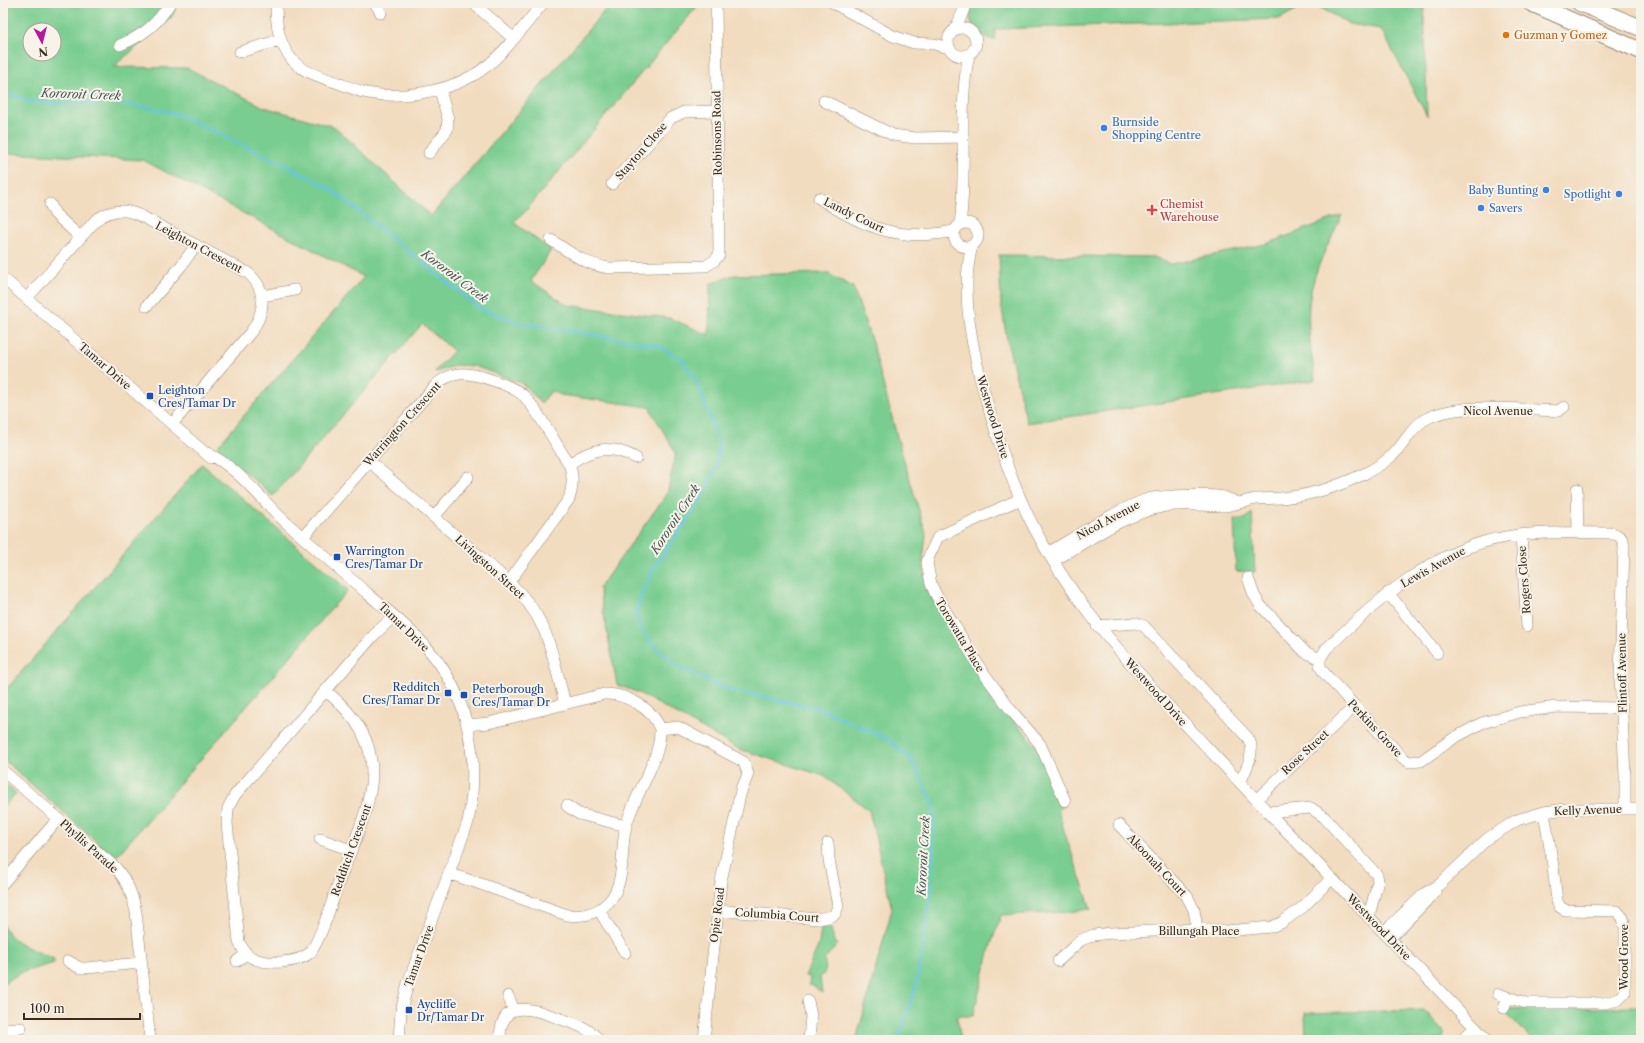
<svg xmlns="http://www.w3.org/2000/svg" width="1644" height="1043" viewBox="0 0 1644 1043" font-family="'Libre Caslon Text',serif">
	<rect width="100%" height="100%" fill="#f7f3e8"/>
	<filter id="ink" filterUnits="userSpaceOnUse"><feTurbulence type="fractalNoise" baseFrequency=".025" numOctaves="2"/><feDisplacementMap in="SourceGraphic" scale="8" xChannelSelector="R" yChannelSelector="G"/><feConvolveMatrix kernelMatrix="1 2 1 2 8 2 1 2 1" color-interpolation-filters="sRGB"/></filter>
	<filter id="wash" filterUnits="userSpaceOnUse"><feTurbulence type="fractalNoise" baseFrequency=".012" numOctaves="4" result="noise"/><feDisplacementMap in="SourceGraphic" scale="16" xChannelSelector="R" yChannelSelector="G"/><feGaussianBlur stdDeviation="0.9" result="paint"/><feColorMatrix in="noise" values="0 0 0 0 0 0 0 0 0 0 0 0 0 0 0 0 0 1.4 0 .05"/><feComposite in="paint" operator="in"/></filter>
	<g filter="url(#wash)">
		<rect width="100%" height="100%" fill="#f2dcbf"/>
		<path fill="#79cd90" stroke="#5a7c57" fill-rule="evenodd" d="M 3,3 L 178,3 L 171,18 L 113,67 L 187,68 L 264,107 L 335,127 L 431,216 L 611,3 L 700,3 L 523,214 L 513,222 L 551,250 L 531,281 L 567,305 L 669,318 L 709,335 L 710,284 L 733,275 L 827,273 L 853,287 L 872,342 L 898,440 L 926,534 L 923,560 L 926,584 L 945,621 L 1001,705 L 1040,751 L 1063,807 L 1058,810 L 1065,834 L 1091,909 L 1069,912 L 1001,915 L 990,948 L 973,1016 L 957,1016 L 961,1040 L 856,1040 L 892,909 L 869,810 L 824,776 L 739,749 L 637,692 L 617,685 L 599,588 L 667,494 L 676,453 L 649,407 L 561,395 L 551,391 L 541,404 L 528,388 L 521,383 L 474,366 L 456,365 L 437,372 L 435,371 L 454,351 L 422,324 L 273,496 L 216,448 L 364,277 L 143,160 L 3,153 ZM 30,30 L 54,30 L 54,54 L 30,54 Z
			M 970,3 L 1309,3 L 1279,19 L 995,29 L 995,40 C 974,36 968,23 970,3 Z
			M 1312,3 L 1424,3 L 1427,116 L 1381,29 L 1349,24 Z
			M 1342,215 C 1332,237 1319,260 1313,283 C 1304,314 1311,349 1315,380 L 1027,423 L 1007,340 L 1001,303 L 999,255 L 1154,257 L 1171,264 L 1266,244 Z
			M 202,464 L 348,590 L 115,858 L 3,759 L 3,693 Z
			M 1252,513 L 1255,572 L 1236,571 L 1234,519 L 1245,519 Z
			M 3,782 L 16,793 L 3,808 Z
			M 3,924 C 11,944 35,950 54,959 L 54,963 L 20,973 L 3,984 Z
			M 821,928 L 831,928 L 834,942 L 838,944 L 824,960 C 827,969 826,972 820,978 L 822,993 L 814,986 L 809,985 L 810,977 L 805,976 L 819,944 Z
			M 1641,1007 L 1641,1040 L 1532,1040 L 1503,1009 Z
			M 1424,1010 L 1445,1033 L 1442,1040 L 1306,1040 L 1305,1013 Z"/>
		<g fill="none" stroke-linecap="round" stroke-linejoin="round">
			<path stroke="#66c5e4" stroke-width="2.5" d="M 3,92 L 28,101 L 59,104 L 121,103 L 151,108 L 180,115 L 297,171 L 332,190 L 479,308 L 517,322 L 659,346 L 682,359 L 697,382 L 719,442 L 716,469 L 697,506 L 654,568 L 641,596 L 636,614 L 640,629 L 653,645 L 679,667 L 729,690 L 821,709 L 889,740 L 911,759 L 934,805 L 932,886 L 916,986 L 898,1040"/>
		</g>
	</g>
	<g filter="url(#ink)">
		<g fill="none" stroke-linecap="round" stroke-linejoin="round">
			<g stroke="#96836e" stroke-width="12">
				<path id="minor" d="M 276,3 C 276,23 278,41 290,57 C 300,71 316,75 332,81 C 342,84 352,89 363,92 C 397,100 442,93 472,76 C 499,62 523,27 543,3
					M 375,3 L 381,13
					M 473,3 L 513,38
					M 833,3 L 893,36 L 914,43 L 934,44 L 949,48
					M948 42a14 14 0 1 1 28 0a14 14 0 1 1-28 0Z
					M 955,30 L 964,9 L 964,3
					M 120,45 C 142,36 158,24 170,3
					M 240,52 L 280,40
					M 824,101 L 893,135 L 915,138 L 963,137
					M 429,153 L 447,130 L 448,119 L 440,90
					M 612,184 L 671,118 L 684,112 L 717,111
					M 819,198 C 864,228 900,242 954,231
					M 50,204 L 55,214 L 80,237
					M954 235a12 12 0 1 1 24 0a12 12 0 1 1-24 0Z
					M 960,224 C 968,168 957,110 969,55
					M 551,240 C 571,253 584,264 609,268 L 706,266 L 714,261 L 719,255 L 716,3
					M 972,246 C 961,287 970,336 980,377 C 991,418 1003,459 1020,498 C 1055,580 1115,648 1175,713 C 1206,746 1237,780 1269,813 C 1342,888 1414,964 1487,1040
					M 3,278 L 211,458
					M 262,296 L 295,290
					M 27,298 L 96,220 C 111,209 125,208 141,216 L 248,273 C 268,290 265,314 250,333 L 172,424
					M 147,306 L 181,266 L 196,245
					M 207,453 C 241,469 262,502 290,526 C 316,549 342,571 368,594 C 388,611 410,628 428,649 C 470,697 480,761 468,822 L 408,983 L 401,1011 L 399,1040
					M 369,461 L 509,582 C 549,618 552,654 565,704
					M 569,464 C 592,448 610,444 636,458
					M 1577,489 L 1578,533
					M 1020,499 L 942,535 L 938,537 L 929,556 L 927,563 L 931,584 L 936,595 L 980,668 L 1010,709 L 1040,744 L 1065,801
					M 434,517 L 468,477
					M 1521,535 L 1527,626
					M 303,537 L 435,386 C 442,379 449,375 459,374 C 475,372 514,386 525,397 C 541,415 555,443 569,464 C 574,476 573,487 569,499 L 509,582
					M 1048,553 C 1079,535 1111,513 1145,500 C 1158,495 1210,494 1224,497 C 1229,499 1234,501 1239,503
					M 1053,561 C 1087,542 1122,515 1161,507 C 1181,502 1203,506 1224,506 C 1236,505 1245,501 1256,499 C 1267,498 1278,499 1289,497 C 1303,496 1317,492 1330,488 C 1352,480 1377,470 1394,454 C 1405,443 1411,428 1424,420 C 1456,401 1521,410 1558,411 L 1564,407
					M 1248,578 L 1254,595 L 1260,605 L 1305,652 L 1320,659 L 1320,666 L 1324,673 L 1403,758 L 1409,762 L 1421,761 L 1454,738 L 1482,723 L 1520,712 L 1556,707 L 1622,708
					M 1388,593 L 1437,653
					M 1097,626 L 1136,623 L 1144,626 L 1248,738 C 1257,751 1245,771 1240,783
					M 1320,659 L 1326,649 C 1377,600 1434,549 1506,537 C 1539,531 1575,533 1609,533 C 1618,534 1623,537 1624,546 L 1620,676 L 1625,775 L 1625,809
					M 326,691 C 399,750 370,802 341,876 C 332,900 325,929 311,952 C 299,963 266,966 251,957 C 245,954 242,948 239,942 L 227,823 L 228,808 L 235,795 L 373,636 L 394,616
					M 467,725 L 489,723 L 604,694 C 625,693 653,708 660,729 L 678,727 L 744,762 L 748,774 L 741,792
					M 3,771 L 116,868 C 127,881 133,895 136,912 L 150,1040
					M 1256,800 L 1355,706
					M 567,806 L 579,814 L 626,826
					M 1268,812 L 1311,808 L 1324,817 L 1377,875 L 1378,881 L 1369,916
					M 1119,825 L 1187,896 L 1194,910 L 1197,929
					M 320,839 L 351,850
					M 450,874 L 478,883 L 567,915 C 584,917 600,913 611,899 C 626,879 620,849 626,826 C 634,794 661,761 660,729
					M 3,883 L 58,819
					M 599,910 L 625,953
					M 717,910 L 818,919 L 832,916 L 835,914 L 838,906 L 829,860 L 828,843
					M 1384,932 L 1424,894 L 1439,885 L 1487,839 L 1517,820 L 1544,812 L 1566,809 L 1641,809
					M 1390,938 L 1435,892
					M 68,961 L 80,968 L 86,968 L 141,963
					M 237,961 L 246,954
					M 1058,961 L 1081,940 L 1094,935 L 1111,933 L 1197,929 L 1227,931 L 1271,927 L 1281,923 L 1303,907 L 1331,879
					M 1498,994 L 1526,1003 L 1604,1003 L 1618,1000 L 1625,993 L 1625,928 L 1623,918 L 1617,911 L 1565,910 L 1560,907 L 1557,901 L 1553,866 L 1544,812
					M 508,996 L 514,1010
					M 808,1001 L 811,1016 L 809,1040
					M 1504,1008 L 1508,999
					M 3,1029 L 21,1028
					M 500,1040 C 500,996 534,1009 561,1019 C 575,1024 590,1028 599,1040
					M 704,1040 L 721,881 L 742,786
					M 1461,1040 L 1475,1028"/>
			</g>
			<g stroke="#96836e" stroke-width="18">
				<path id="highway" d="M 1531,3 L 1641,51
					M 1580,3 L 1641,28"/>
			</g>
			<use href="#minor" stroke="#fff" stroke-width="11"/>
			<use href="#highway" stroke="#fff" stroke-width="16"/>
		</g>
	</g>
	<circle fill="#e8710a" stroke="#f7f3e8" stroke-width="1.5" cx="1506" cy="35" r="4"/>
	<g fill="#3f7fe0" stroke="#f7f3e8" stroke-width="1.5">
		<circle cx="1104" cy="128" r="4"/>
		<circle cx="1546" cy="190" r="4"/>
		<circle cx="1619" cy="194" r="4"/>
		<circle cx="1481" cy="208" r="4"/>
	</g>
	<path fill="#e0444e" stroke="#f7f3e8" stroke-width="1.5" d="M1150 204h4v4h4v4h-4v4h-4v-4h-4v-4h4z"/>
	<g fill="#1a4fb4" stroke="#f7f3e8" stroke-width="1.5">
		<rect x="146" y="392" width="8" height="8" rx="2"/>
		<rect x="333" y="553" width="8" height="8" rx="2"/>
		<rect x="444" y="689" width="8" height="8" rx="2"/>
		<rect x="460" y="691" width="8" height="8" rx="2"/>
		<rect x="405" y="1006" width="8" height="8" rx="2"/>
	</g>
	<g text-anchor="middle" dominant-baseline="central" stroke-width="4" stroke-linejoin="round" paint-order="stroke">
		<g font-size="11" fill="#c56008" stroke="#f7f3e8" text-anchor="start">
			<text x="1514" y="35">Guzman y Gomez</text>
		</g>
		<g font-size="11" fill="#366cbe" stroke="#f7f3e8" text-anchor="start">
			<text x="1112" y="122">Burnside<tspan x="1112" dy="13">Shopping Centre</tspan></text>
			<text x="1538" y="190" text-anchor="end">Baby Bunting</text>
			<text x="1611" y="194" text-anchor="end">Spotlight</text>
			<text x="1489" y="208">Savers</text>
		</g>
		<g font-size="11" fill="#3b2a1e" stroke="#f7f3e8">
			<text transform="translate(717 133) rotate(-91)">Robinsons Road</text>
			<text transform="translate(641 151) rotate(-49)">Stayton Close</text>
			<text transform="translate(854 215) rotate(26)">Landy Court</text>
			<text transform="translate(199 247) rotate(28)">Leighton Crescent</text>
			<text transform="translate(105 366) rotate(41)">Tamar Drive</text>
			<text x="1498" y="411">Nicol Avenue</text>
			<text transform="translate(993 417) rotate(73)">Westwood Drive</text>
			<text transform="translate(402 424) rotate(-48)">Warrington Crescent</text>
			<text transform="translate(1108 520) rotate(-28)">Nicol Avenue</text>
			<text transform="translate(490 567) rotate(42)">Livingston Street</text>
			<text transform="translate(1433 567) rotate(-29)">Lewis Avenue</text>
			<text transform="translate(1524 580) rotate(-94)">Rogers Close</text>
			<text transform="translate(404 627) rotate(44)">Tamar Drive</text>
			<text transform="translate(960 635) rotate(59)">Torowatta Place</text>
			<text transform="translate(1622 673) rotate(-91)">Flintoff Avenue</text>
			<text transform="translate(1156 692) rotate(48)">Westwood Drive</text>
			<text transform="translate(1375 728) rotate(47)">Perkins Grove</text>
			<text transform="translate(1305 752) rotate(-43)">Rose Street</text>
			<text transform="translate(1588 810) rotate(-2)">Kelly Avenue</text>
			<text transform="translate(89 846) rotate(42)">Phyllis Parade</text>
			<text transform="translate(351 850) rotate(-70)">Redditch Crescent</text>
			<text transform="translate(1157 865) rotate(47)">Akoonah Court</text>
			<text transform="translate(717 915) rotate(-83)">Opie Road</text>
			<text transform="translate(777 915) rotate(4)">Columbia Court</text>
			<text transform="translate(1379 927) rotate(46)">Westwood Drive</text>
			<text x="1199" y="931">Billungah Place</text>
			<text transform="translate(419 956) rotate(-70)">Tamar Drive</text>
			<text transform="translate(1624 957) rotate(-90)">Wood Grove</text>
		</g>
		<g font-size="11" fill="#be3a42" stroke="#f7f3e8" text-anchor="start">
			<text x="1160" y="204">Chemist<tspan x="1160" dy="13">Warehouse</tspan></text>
		</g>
		<g font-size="11" fill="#164399" stroke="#f7f3e8" text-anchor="start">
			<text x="158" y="390">Leighton<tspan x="158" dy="13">Cres/Tamar Dr</tspan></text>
			<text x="345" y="551">Warrington<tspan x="345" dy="13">Cres/Tamar Dr</tspan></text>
			<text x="440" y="687" text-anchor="end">Redditch<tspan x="440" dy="13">Cres/Tamar Dr</tspan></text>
			<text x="472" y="689">Peterborough<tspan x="472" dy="13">Cres/Tamar Dr</tspan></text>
			<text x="417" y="1004">Aycliffe<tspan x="417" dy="13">Dr/Tamar Dr</tspan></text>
		</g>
		<g font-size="12" font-style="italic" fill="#485859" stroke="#f7f3e8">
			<text transform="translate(81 94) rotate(2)">Kororoit Creek</text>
			<text transform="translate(455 276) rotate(37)">Kororoit Creek</text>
			<text transform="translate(675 519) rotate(-57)">Kororoit Creek</text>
			<text transform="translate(923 856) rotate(-87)">Kororoit Creek</text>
		</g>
	</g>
	<rect width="1644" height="1043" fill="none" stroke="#f7f3e8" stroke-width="16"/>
	<g transform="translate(42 42) rotate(173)"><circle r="19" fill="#f7f3e8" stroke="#aca397"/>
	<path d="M0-3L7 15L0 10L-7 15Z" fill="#b5179e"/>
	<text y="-6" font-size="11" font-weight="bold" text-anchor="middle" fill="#3b2a1e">N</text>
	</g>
	<path d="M24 1013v6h116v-6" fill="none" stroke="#3b2a1e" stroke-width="2"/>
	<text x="30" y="1013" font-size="12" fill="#3b2a1e" stroke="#f7f3e8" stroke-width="3" paint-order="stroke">100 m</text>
</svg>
